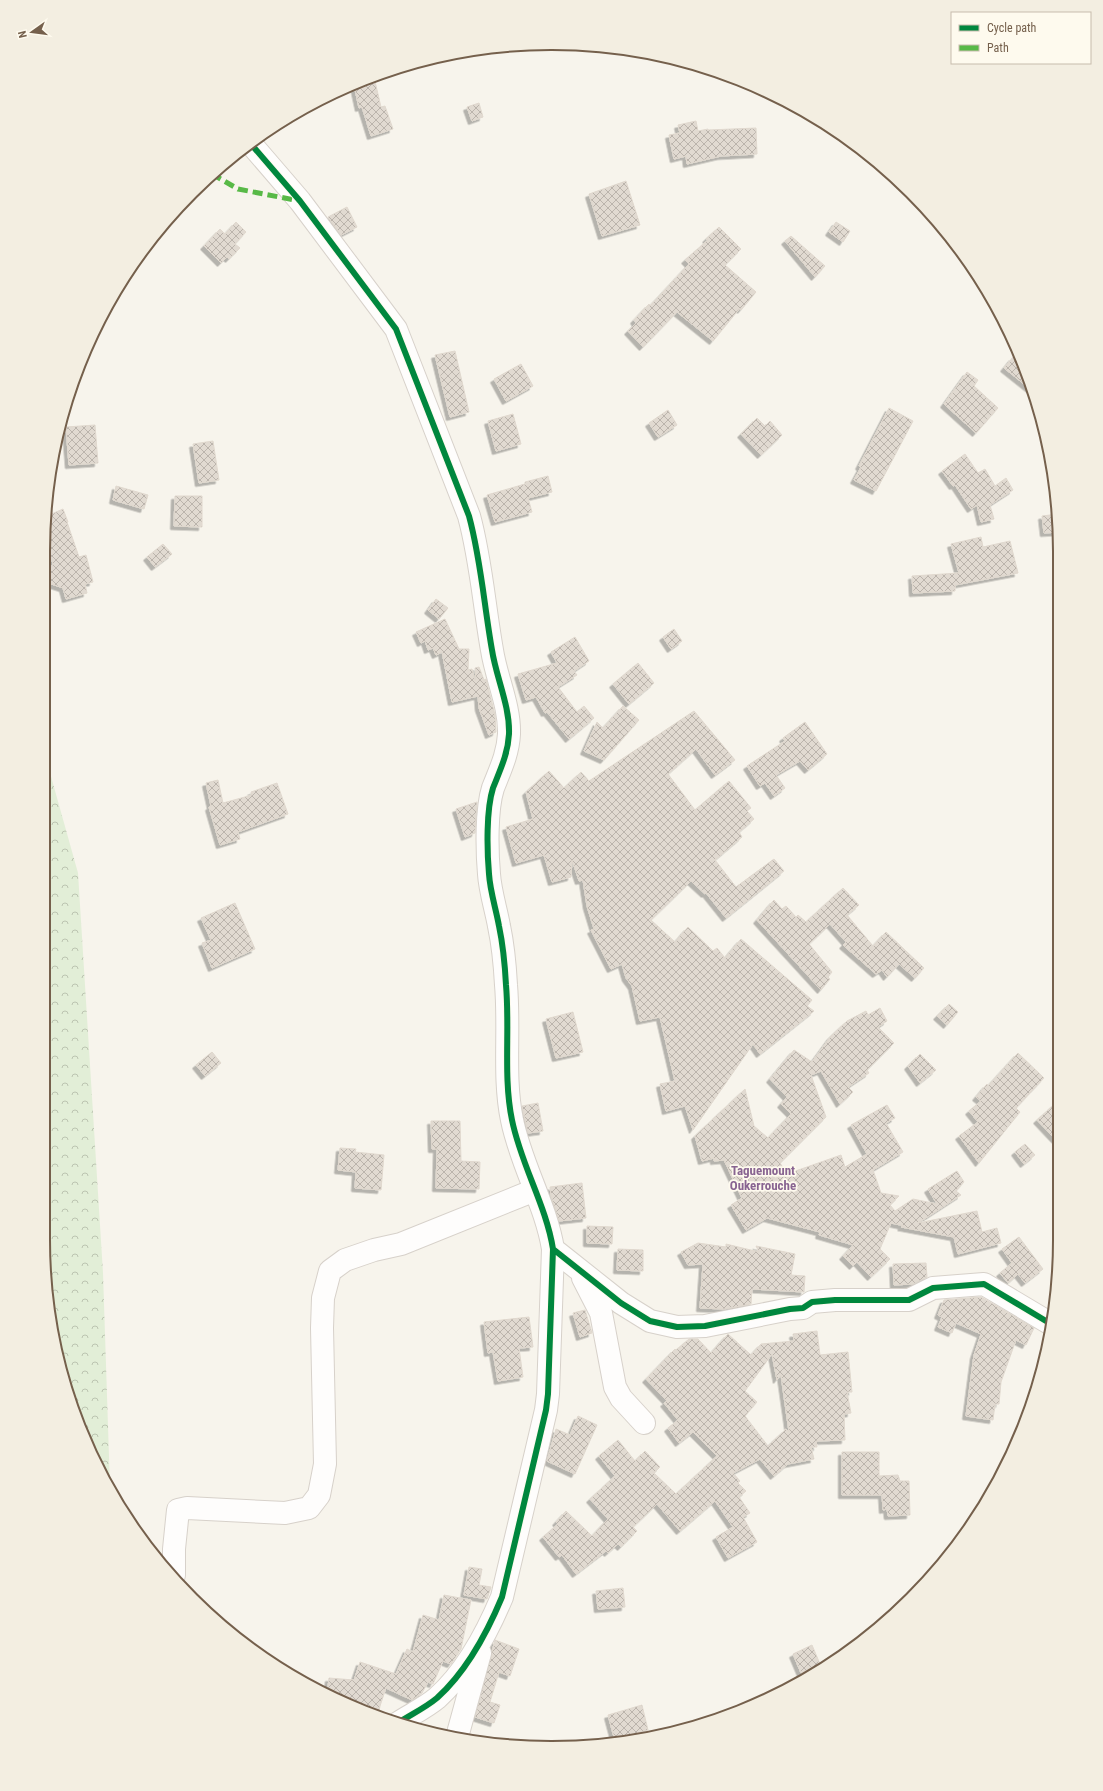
<svg xmlns="http://www.w3.org/2000/svg" width="1103" height="1791" viewBox="0 0 1103 1791" font-family="'Roboto Condensed',sans-serif">
	<defs>
		<pattern id="forest-crowns" width="20" height="18" patternUnits="userSpaceOnUse"><rect width="20" height="18" fill="#e2eed7"/><path d="M2 6a3 3 0 1 1 6 0M12 15a3 3 0 1 1 6 0" fill="none" stroke="#bcc4b1"/></pattern>
		<pattern id="building-cross-hatch" width="8" height="8" patternUnits="userSpaceOnUse"><rect width="8" height="8" fill="#e1dad1"/><path d="M0 0l8 8M0 8l8-8" fill="none" stroke="#bbb4ac"/></pattern>
		<filter id="shadow"><feDropShadow dx="-3.5" dy="3.5" stdDeviation="0" flood-color="#0004"/></filter>
	</defs>
	<rect width="100%" height="100%" fill="#f7f4ec"/>
	<path fill="url(#forest-crowns)" d="M 47,762 L 78,873 L 103,1273 L 110,1487 L 96,1465 L 70,1403 L 47,1306 Z"/>
	<path fill="url(#building-cross-hatch)" stroke="#e0d8ce" fill-rule="evenodd" filter="url(#shadow)" d="M 374,77 L 381,107 L 385,106 L 393,129 L 371,136 L 362,107 L 359,108 L 354,85 Z
		M 479,103 L 483,117 L 472,121 L 467,107 Z
		M 696,121 L 698,131 L 708,129 L 708,130 L 756,128 L 757,154 L 721,156 L 687,164 L 686,156 L 674,159 L 669,135 L 680,133 L 678,125 Z
		M 626,181 L 640,225 L 602,236 L 589,194 Z
		M 347,207 L 357,227 L 341,235 L 328,217 Z
		M 236,222 L 246,232 L 235,244 L 240,248 L 229,259 L 227,257 L 221,263 L 204,246 L 220,229 L 225,234 Z
		M 836,222 L 850,231 L 843,242 L 829,232 Z
		M 719,227 L 741,249 L 725,265 L 756,292 L 741,310 L 740,308 L 713,341 L 677,312 L 643,347 L 628,331 L 636,323 L 634,320 L 649,304 L 650,306 L 689,264 L 685,260 L 708,240 L 706,239 Z
		M 791,236 L 825,266 L 815,277 L 785,241 Z
		M 455,351 L 469,412 L 450,417 L 435,355 Z
		M 1013,357 L 1022,365 L 1034,392 L 1004,368 Z
		M 521,364 L 533,386 L 506,401 L 494,379 Z
		M 967,372 L 978,380 L 974,386 L 998,408 L 976,433 L 944,404 Z
		M 889,408 L 913,421 L 876,491 L 854,480 L 861,467 L 859,466 Z
		M 668,410 L 677,425 L 658,437 L 649,423 Z
		M 513,414 L 521,444 L 496,451 L 488,421 Z
		M 757,418 L 765,426 L 770,421 L 782,435 L 761,455 L 741,434 Z
		M 95,425 L 98,463 L 69,465 L 66,427 Z
		M 213,441 L 219,480 L 199,483 L 193,444 Z
		M 965,454 L 978,473 L 985,469 L 995,486 L 1006,478 L 1013,490 L 990,505 L 994,519 L 981,522 L 977,505 L 971,509 L 955,485 L 953,486 L 942,471 Z
		M 548,476 L 552,492 L 528,498 L 532,512 L 495,522 L 487,495 L 525,484 L 525,482 Z
		M 116,486 L 148,495 L 144,509 L 113,500 Z
		M 175,496 L 202,496 L 202,527 L 174,526 Z
		M 63,509 L 68,522 L 67,522 L 79,557 L 86,555 L 93,582 L 85,584 L 87,593 L 66,599 L 63,588 L 51,584 L 47,577 L 47,572 L 53,564 L 47,544 L 47,516 Z
		M 1058,514 L 1059,532 L 1044,533 L 1042,516 Z
		M 981,537 L 983,547 L 1010,541 L 1018,573 L 955,585 L 955,591 L 913,593 L 912,576 L 959,573 L 951,544 Z
		M 163,544 L 172,554 L 155,567 L 147,557 Z
		M 436,599 L 448,608 L 439,619 L 428,610 Z
		M 445,619 L 459,649 L 469,649 L 468,670 L 472,669 L 475,681 L 476,680 L 475,668 L 479,667 L 484,680 L 486,679 L 495,715 L 496,732 L 489,735 L 479,708 L 478,696 L 452,702 L 442,652 L 436,655 L 433,648 L 428,650 L 425,641 L 421,643 L 416,632 Z
		M 674,629 L 682,641 L 671,649 L 663,637 Z
		M 575,637 L 589,661 L 574,671 L 577,675 L 558,687 L 577,712 L 584,706 L 594,718 L 569,739 L 547,712 L 545,713 L 536,697 L 526,700 L 518,674 L 557,663 L 551,652 Z
		M 638,663 L 654,683 L 629,704 L 613,684 Z
		M 623,706 L 639,720 L 604,760 L 584,751 L 597,722 L 603,728 Z
		M 694,711 L 735,760 L 715,775 L 696,749 L 668,774 L 695,810 L 729,781 L 751,808 L 747,811 L 754,819 L 739,832 L 742,837 L 715,860 L 736,887 L 774,859 L 784,871 L 726,918 L 706,893 L 705,894 L 691,881 L 651,920 L 675,942 L 688,927 L 713,951 L 717,948 L 725,958 L 741,939 L 812,1000 L 807,1006 L 814,1011 L 760,1054 L 753,1044 L 693,1130 L 685,1106 L 666,1111 L 660,1084 L 675,1081 L 660,1017 L 640,1021 L 632,986 L 626,978 L 622,964 L 611,969 L 591,930 L 594,929 L 587,906 L 583,880 L 579,881 L 572,860 L 571,877 L 552,882 L 544,855 L 516,863 L 506,827 L 533,819 L 526,792 L 549,771 L 564,788 L 581,772 L 589,781 Z
		M 805,722 L 827,754 L 808,770 L 800,761 L 776,775 L 785,788 L 774,796 L 765,783 L 760,786 L 747,766 L 785,741 L 783,738 Z
		M 218,780 L 223,803 L 252,795 L 251,792 L 277,783 L 288,814 L 238,832 L 240,839 L 220,845 L 209,807 L 211,806 L 206,783 Z
		M 477,802 L 475,833 L 465,837 L 456,809 Z
		M 843,888 L 859,905 L 847,915 L 873,946 L 886,932 L 924,968 L 915,978 L 899,964 L 887,977 L 882,970 L 876,974 L 843,945 L 846,942 L 830,924 L 809,944 L 832,972 L 828,977 L 830,979 L 821,990 L 757,920 L 774,900 L 782,909 L 786,906 L 796,917 L 798,915 L 806,922 Z
		M 235,903 L 255,949 L 212,968 L 202,943 L 211,940 L 201,918 Z
		M 949,1004 L 958,1012 L 947,1025 L 937,1016 Z
		M 880,1008 L 887,1021 L 878,1027 L 894,1043 L 867,1070 L 869,1073 L 848,1087 L 853,1092 L 840,1104 L 821,1071 L 811,1075 L 826,1117 L 780,1163 L 784,1169 L 770,1180 L 841,1155 L 845,1167 L 867,1154 L 851,1125 L 887,1105 L 895,1118 L 886,1123 L 903,1152 L 873,1170 L 881,1193 L 899,1196 L 890,1205 L 895,1211 L 913,1199 L 937,1204 L 928,1189 L 957,1171 L 964,1182 L 956,1191 L 961,1195 L 918,1223 L 977,1211 L 982,1232 L 997,1228 L 1001,1243 L 958,1254 L 954,1237 L 901,1227 L 905,1226 L 891,1223 L 880,1249 L 890,1259 L 871,1277 L 857,1262 L 853,1266 L 843,1256 L 853,1245 L 819,1235 L 820,1232 L 767,1218 L 746,1230 L 731,1205 L 742,1198 L 724,1160 L 714,1161 L 714,1158 L 702,1161 L 695,1136 L 745,1089 L 754,1126 L 768,1138 L 791,1114 L 781,1104 L 787,1097 L 770,1079 L 794,1050 L 812,1062 L 831,1036 L 847,1021 L 866,1011 L 868,1015 Z
		M 573,1012 L 583,1052 L 556,1058 L 546,1019 Z
		M 212,1052 L 221,1063 L 205,1076 L 196,1065 Z
		M 1018,1053 L 1044,1078 L 1016,1108 L 1020,1112 L 979,1163 L 959,1136 L 978,1122 L 969,1111 L 981,1101 L 976,1097 L 987,1084 L 988,1086 Z
		M 920,1054 L 936,1070 L 920,1083 L 908,1066 Z
		M 1057,1102 L 1056,1140 L 1037,1120 Z
		M 538,1103 L 543,1131 L 528,1133 L 522,1106 Z
		M 431,1121 L 460,1121 L 461,1161 L 480,1162 L 479,1189 L 436,1188 L 437,1149 L 432,1149 Z
		M 1025,1144 L 1035,1155 L 1024,1164 L 1015,1152 Z
		M 340,1148 L 356,1149 L 355,1152 L 384,1155 L 381,1190 L 355,1188 L 356,1172 L 338,1170 Z
		M 582,1183 L 586,1218 L 559,1221 L 551,1196 L 550,1187 Z
		M 587,1226 L 613,1227 L 612,1244 L 587,1243 Z
		M 1019,1237 L 1043,1269 L 1025,1283 L 1018,1274 L 1008,1283 L 1000,1273 L 1012,1263 L 1002,1249 Z
		M 698,1243 L 726,1247 L 726,1244 L 759,1252 L 756,1246 L 795,1254 L 791,1275 L 805,1276 L 804,1292 L 752,1289 L 751,1304 L 724,1309 L 700,1308 L 703,1264 L 688,1265 L 681,1252 Z
		M 618,1249 L 643,1250 L 643,1271 L 617,1270 Z
		M 926,1263 L 927,1277 L 913,1284 L 894,1285 L 893,1264 Z
		M 981,1297 L 1034,1328 L 1026,1345 L 1016,1340 L 1001,1382 L 999,1404 L 995,1404 L 993,1420 L 966,1416 L 974,1355 L 981,1334 L 956,1323 L 952,1333 L 938,1327 L 942,1317 L 938,1315 L 944,1300 Z
		M 585,1310 L 592,1333 L 580,1337 L 573,1313 Z
		M 529,1317 L 533,1347 L 519,1348 L 523,1377 L 498,1381 L 493,1352 L 488,1353 L 484,1322 Z
		M 817,1331 L 820,1355 L 848,1352 L 852,1392 L 847,1392 L 851,1413 L 844,1414 L 845,1440 L 816,1441 L 817,1447 L 811,1447 L 814,1459 L 788,1464 L 774,1476 L 760,1459 L 733,1473 L 740,1481 L 738,1483 L 746,1491 L 739,1497 L 750,1513 L 743,1517 L 757,1542 L 728,1558 L 716,1537 L 733,1527 L 715,1501 L 680,1531 L 657,1504 L 633,1527 L 637,1531 L 621,1547 L 618,1544 L 608,1553 L 606,1551 L 576,1574 L 562,1555 L 559,1557 L 543,1537 L 558,1524 L 556,1522 L 566,1511 L 592,1536 L 608,1519 L 590,1499 L 615,1476 L 599,1456 L 618,1440 L 635,1461 L 645,1451 L 660,1467 L 654,1473 L 676,1494 L 717,1456 L 693,1432 L 679,1443 L 668,1428 L 678,1420 L 664,1403 L 667,1401 L 646,1379 L 675,1349 L 676,1350 L 689,1339 L 698,1339 L 711,1353 L 728,1334 L 751,1355 L 761,1344 L 794,1341 L 793,1334 ZM 772,1354 L 777,1380 L 781,1375 L 789,1432 L 786,1429 L 768,1446 L 745,1416 L 757,1402 L 745,1391 Z
		M 578,1416 L 597,1425 L 575,1474 L 547,1461 L 556,1429 L 570,1435 Z
		M 842,1452 L 879,1452 L 879,1476 L 898,1475 L 900,1481 L 909,1481 L 910,1515 L 888,1516 L 887,1509 L 883,1510 L 882,1495 L 842,1495 Z
		M 469,1567 L 482,1569 L 479,1585 L 491,1587 L 487,1599 L 464,1595 Z
		M 623,1588 L 625,1607 L 598,1609 L 596,1591 Z
		M 444,1595 L 471,1600 L 461,1649 L 451,1664 L 443,1661 L 433,1684 L 428,1682 L 422,1693 L 412,1700 L 386,1688 L 380,1706 L 378,1717 L 356,1708 L 357,1703 L 341,1702 L 327,1696 L 329,1678 L 354,1680 L 360,1662 L 396,1674 L 407,1649 L 413,1652 L 423,1615 L 439,1620 Z
		M 495,1640 L 519,1649 L 510,1676 L 499,1672 L 490,1702 L 500,1705 L 494,1723 L 475,1717 Z
		M 812,1645 L 820,1664 L 801,1673 L 793,1654 Z
		M 642,1705 L 648,1730 L 640,1732 L 642,1737 L 636,1739 L 623,1742 L 622,1739 L 615,1741 L 608,1715 Z"/>
	<g fill="none" stroke-linecap="round" stroke-linejoin="round">
		<g stroke="#d7d1ca" stroke-width="24">
			<path id="minor" d="M 251,144 L 300,201 L 396,329 L 469,516 C 481,560 484,605 492,650 C 496,677 510,706 509,734 C 508,754 500,770 493,788 C 486,810 487,851 489,874 C 490,891 496,909 499,926 C 503,945 505,966 506,985 C 510,1030 503,1077 512,1120 C 521,1165 546,1205 553,1249 L 548,1394 L 546,1410 L 502,1597 C 487,1633 466,1672 437,1698 C 425,1708 410,1715 398,1723
				M 553,1249 L 621,1303 L 650,1321 L 677,1327 L 705,1326 L 790,1309 L 803,1308 L 812,1302 L 835,1300 L 909,1300 L 933,1288 L 984,1284 L 1051,1324
				M 583,1278 L 601,1313 L 615,1387 L 621,1398 L 644,1423
				M 174,1575 L 174,1549 L 178,1510 L 187,1508 L 285,1513 L 309,1508 L 319,1495 L 325,1464 L 322,1328 L 323,1298 L 330,1271 L 345,1260 L 374,1250 L 401,1244 L 535,1190
				M 457,1737 L 480,1653"/>
		</g>
		<use href="#minor" stroke="#fefdfc" stroke-width="22"/>
		<path stroke="#58b947" stroke-width="5" stroke-dasharray="10 5" stroke-linecap="butt" d="M 212,174 L 238,189 L 300,201"/>
		<g stroke="#fefaee" stroke-width="8">
			<path id="cycleway" d="M 251,144 L 300,201 L 396,329 L 469,516 C 481,560 484,605 492,650 C 496,677 510,706 509,734 C 508,754 500,770 493,788 C 486,810 487,851 489,874 C 490,891 496,909 499,926 C 503,945 505,966 506,985 C 510,1030 503,1077 512,1120 C 521,1165 546,1205 553,1249 L 548,1394 L 546,1410 L 502,1597 C 487,1633 466,1672 437,1698 C 425,1708 410,1715 398,1723
				M 553,1249 L 621,1303 L 650,1321 L 677,1327 L 705,1326 L 790,1309 L 803,1308 L 812,1302 L 835,1300 L 909,1300 L 933,1288 L 984,1284 L 1051,1324"/>
		</g>
		<use href="#cycleway" stroke="#00873e" stroke-width="6"/>
	</g>
	<g text-anchor="middle" dominant-baseline="central" stroke-width="3.5" stroke-linejoin="round" paint-order="stroke">
		<g font-size="13" font-weight="bold" fill="#886491" stroke="#fefaee">
			<text x="763" y="1170">Taguemount<tspan x="763" dy="15">Oukerrouche</tspan></text>
		</g>
	</g>
	<path d="M0 0H1103V1791H0ZM551 50H552A501 501 0 0 1 1053 551V1240A501 501 0 0 1 552 1741H551A501 501 0 0 1 50 1240V551A501 501 0 0 1 551 50Z" fill="#f3eee1" fill-rule="evenodd"/>
	<path fill="none" stroke="#75604c" stroke-width="2" d="M551 50H552A501 501 0 0 1 1053 551V1240A501 501 0 0 1 552 1741H551A501 501 0 0 1 50 1240V551A501 501 0 0 1 551 50Z"/>
	<rect x="951" y="12" width="140" height="52" fill="#fefaee" stroke="#c7bcad"/>
	<rect x="959" y="25" width="20" height="6" fill="#00873e" stroke="#c7bcad"/>
	<text x="987" y="32" font-size="12" fill="#75604c">Cycle path</text>
	<rect x="959" y="45" width="20" height="6" fill="#58b947" stroke="#c7bcad"/>
	<text x="987" y="52" font-size="12" fill="#75604c">Path</text>
	<g transform="translate(32 32) rotate(256)" stroke="#fefaee" stroke-width="3" paint-order="stroke">
	<path d="M0-3L7 15L0 10L-7 15Z" fill="#75604c"/>
	<text y="-6" font-size="11" font-weight="bold" text-anchor="middle" fill="#75604c">N</text>
	</g>
</svg>
